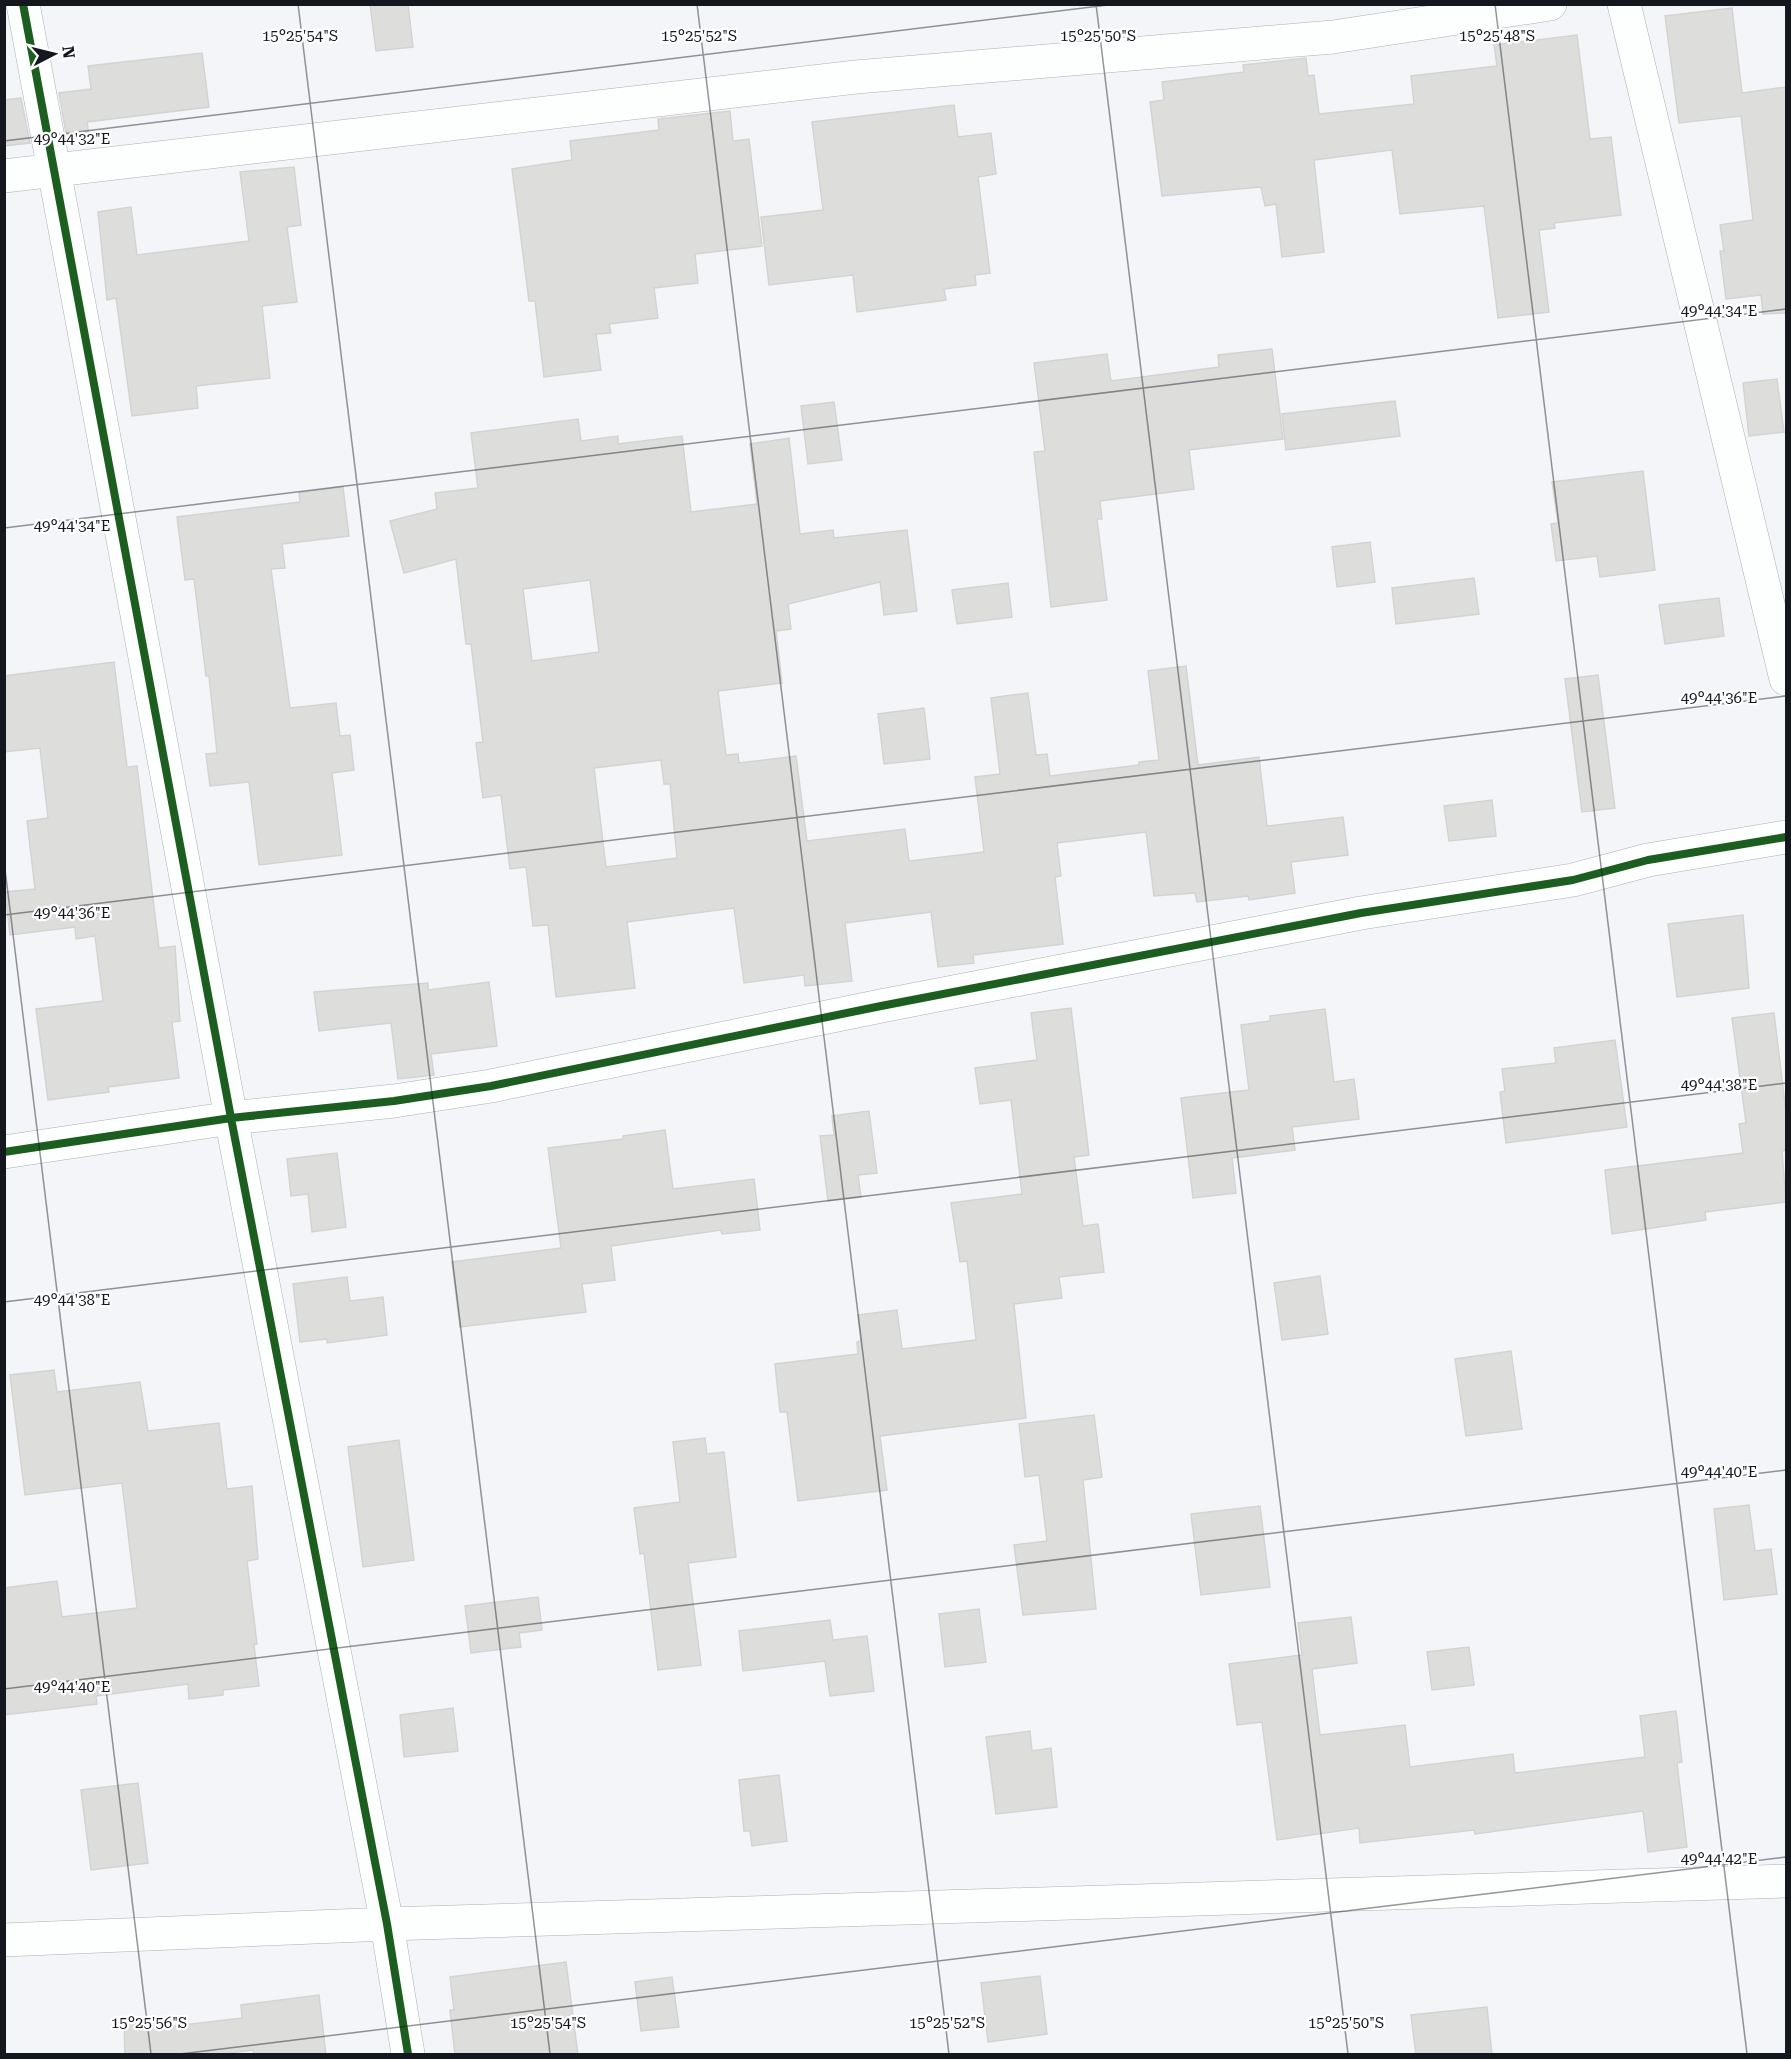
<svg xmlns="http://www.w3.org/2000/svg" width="1791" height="2059" viewBox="0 0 1791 2059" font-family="'Roboto Serif',serif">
	<rect width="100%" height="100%" fill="#f4f5f9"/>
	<path fill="#dddedc" stroke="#d3d4d2" stroke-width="1.5" fill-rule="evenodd" d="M 370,4 L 408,4 L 413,47 L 376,51 Z
		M 1732,8 L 1742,93 L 1786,87 L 1786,313 L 1763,314 L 1761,295 L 1726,299 L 1720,251 L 1724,251 L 1720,225 L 1753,220 L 1741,116 L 1679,123 L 1665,16 Z
		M 1577,35 L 1590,139 L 1611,137 L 1621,215 L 1554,223 L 1555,228 L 1539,230 L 1549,312 L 1498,318 L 1484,206 L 1400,214 L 1392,150 L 1314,160 L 1324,252 L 1282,257 L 1276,204 L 1265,206 L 1261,187 L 1162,196 L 1150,102 L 1164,100 L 1162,82 L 1244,72 L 1243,65 L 1306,58 L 1308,76 L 1314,75 L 1319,114 L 1414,104 L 1411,76 L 1497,66 L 1494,45 Z
		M 202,53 L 209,107 L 87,122 L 89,136 L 67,139 L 59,93 L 91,89 L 88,66 Z
		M 21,98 L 30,143 L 4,146 L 4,100 Z
		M 954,105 L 958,137 L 991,133 L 996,174 L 978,177 L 990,273 L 975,275 L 976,285 L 944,289 L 946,300 L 857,312 L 853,275 L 769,285 L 761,217 L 823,210 L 812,122 Z
		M 730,111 L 733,141 L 749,139 L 762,246 L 695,254 L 698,283 L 654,288 L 658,318 L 609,324 L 611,333 L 596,334 L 601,370 L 544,377 L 535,301 L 529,301 L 512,169 L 572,160 L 570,141 L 659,130 L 658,119 Z
		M 294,167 L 301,225 L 287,227 L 297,302 L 262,306 L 270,378 L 196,386 L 198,408 L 132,416 L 116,298 L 107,300 L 98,212 L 131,207 L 137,255 L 249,241 L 240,172 Z
		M 1272,349 L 1283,439 L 1189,450 L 1194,489 L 1100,501 L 1102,519 L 1097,519 L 1107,600 L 1051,607 L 1034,452 L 1045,451 L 1034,363 L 1107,354 L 1111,381 L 1219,367 L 1218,355 Z
		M 1777,379 L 1784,432 L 1749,436 L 1743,383 Z
		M 1395,401 L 1400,436 L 1286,450 L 1282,414 Z
		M 834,402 L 842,460 L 808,464 L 801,406 Z
		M 578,419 L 581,441 L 618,436 L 618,444 L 682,436 L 691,512 L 757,504 L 750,444 L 789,438 L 800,534 L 833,530 L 834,538 L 907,530 L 917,611 L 884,615 L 880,582 L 788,604 L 791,629 L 776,631 L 782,683 L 718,691 L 726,755 L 738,754 L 739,763 L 796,756 L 807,841 L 905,829 L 909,861 L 984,852 L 975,777 L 1000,774 L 991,698 L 1028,693 L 1036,755 L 1047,754 L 1050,776 L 1139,765 L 1139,762 L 1159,760 L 1148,671 L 1186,666 L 1198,765 L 1259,757 L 1267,826 L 1343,817 L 1348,855 L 1291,862 L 1295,893 L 1249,900 L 1248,896 L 1197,902 L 1195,893 L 1154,896 L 1146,832 L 1057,843 L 1061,876 L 1055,877 L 1063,944 L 973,955 L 974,963 L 938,967 L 931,912 L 845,923 L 852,981 L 805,986 L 804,975 L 744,983 L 734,908 L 627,922 L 635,988 L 556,997 L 548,925 L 533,926 L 526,867 L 510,869 L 501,795 L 483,798 L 476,743 L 483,742 L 471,644 L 466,644 L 456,559 L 404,573 L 390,521 L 437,509 L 435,493 L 478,488 L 471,433 ZM 590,580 L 599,652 L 532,661 L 523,589 ZM 661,760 L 664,784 L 670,784 L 677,858 L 606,867 L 594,768 Z
		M 1643,471 L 1655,570 L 1600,577 L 1597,556 L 1556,561 L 1551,524 L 1558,523 L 1552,482 Z
		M 343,487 L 349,536 L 282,544 L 285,568 L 271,569 L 290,708 L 336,703 L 340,736 L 350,735 L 354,770 L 332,773 L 342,855 L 259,865 L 249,782 L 210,786 L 206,754 L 217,753 L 209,676 L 206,676 L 194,579 L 185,580 L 177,517 L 300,502 L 299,493 Z
		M 1370,542 L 1375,582 L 1337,587 L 1332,547 Z
		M 1474,578 L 1479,614 L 1396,624 L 1392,588 Z
		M 1008,583 L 1012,617 L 957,624 L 952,590 Z
		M 1719,598 L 1724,636 L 1665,644 L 1659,605 Z
		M 114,662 L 127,767 L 137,766 L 159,948 L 175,946 L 180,1021 L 172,1022 L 179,1078 L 108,1087 L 109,1092 L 48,1100 L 36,1009 L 103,1001 L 95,936 L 76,939 L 75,927 L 10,935 L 5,892 L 35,889 L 27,821 L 48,818 L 40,748 L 4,752 L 4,676 Z
		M 1598,675 L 1615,808 L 1582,812 L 1565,679 Z
		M 924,708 L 930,759 L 884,764 L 878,714 Z
		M 1492,800 L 1496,836 L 1449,841 L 1444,806 Z
		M 1743,915 L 1749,988 L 1677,997 L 1668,924 Z
		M 489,982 L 497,1046 L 431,1054 L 434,1075 L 398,1079 L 391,1023 L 319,1031 L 314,992 L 428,983 L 428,990 Z
		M 1071,1008 L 1089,1155 L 1074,1157 L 1083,1226 L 1098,1224 L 1104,1272 L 1059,1277 L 1062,1298 L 1014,1304 L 1026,1418 L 880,1436 L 887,1490 L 798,1501 L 787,1412 L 780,1412 L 775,1364 L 858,1354 L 857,1342 L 861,1341 L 858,1315 L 897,1310 L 902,1349 L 976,1340 L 967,1261 L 960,1262 L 951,1203 L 1022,1194 L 1011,1100 L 980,1104 L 975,1068 L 1037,1060 L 1031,1013 Z
		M 1325,1009 L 1334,1082 L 1354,1079 L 1359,1119 L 1292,1127 L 1295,1150 L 1232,1158 L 1236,1193 L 1193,1198 L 1181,1098 L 1249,1090 L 1241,1025 L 1270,1021 L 1270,1016 Z
		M 1774,1013 L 1786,1113 L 1786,1150 L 1782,1151 L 1786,1202 L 1705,1212 L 1706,1220 L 1612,1234 L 1605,1170 L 1743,1153 L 1739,1124 L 1746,1123 L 1732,1018 Z
		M 1615,1040 L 1627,1127 L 1506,1143 L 1500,1092 L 1505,1091 L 1502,1069 L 1556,1063 L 1554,1048 Z
		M 869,1111 L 877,1173 L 858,1175 L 861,1197 L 828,1201 L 820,1136 L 834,1135 L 832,1116 Z
		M 665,1130 L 673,1189 L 754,1179 L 760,1230 L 722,1234 L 721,1230 L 611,1246 L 615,1280 L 582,1284 L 586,1312 L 460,1327 L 452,1262 L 561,1248 L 548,1148 L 623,1139 L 623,1136 Z
		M 337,1153 L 346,1227 L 312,1232 L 308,1194 L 291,1196 L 287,1159 Z
		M 1320,1276 L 1328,1334 L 1282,1340 L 1274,1283 Z
		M 347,1277 L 350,1301 L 383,1297 L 387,1335 L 327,1343 L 327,1339 L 300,1342 L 293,1284 Z
		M 1511,1351 L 1522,1429 L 1466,1436 L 1455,1359 Z
		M 54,1370 L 57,1392 L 140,1382 L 148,1431 L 219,1423 L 227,1489 L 252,1486 L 258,1559 L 247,1561 L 257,1644 L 254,1645 L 259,1686 L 223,1690 L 223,1695 L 189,1699 L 188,1684 L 96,1696 L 97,1704 L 4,1715 L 4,1588 L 57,1581 L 62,1617 L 137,1608 L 122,1483 L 25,1495 L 10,1375 Z
		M 1094,1415 L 1102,1477 L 1083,1480 L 1096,1609 L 1023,1615 L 1014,1545 L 1047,1541 L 1039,1475 L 1025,1477 L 1019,1424 Z
		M 705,1438 L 707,1454 L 724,1452 L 736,1557 L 688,1563 L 701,1665 L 658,1670 L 644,1553 L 640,1554 L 634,1508 L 680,1502 L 673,1442 Z
		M 399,1440 L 414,1560 L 363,1567 L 348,1447 Z
		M 1749,1505 L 1755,1551 L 1771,1549 L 1777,1594 L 1724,1600 L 1714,1509 Z
		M 1260,1506 L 1270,1587 L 1201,1595 L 1191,1514 Z
		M 538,1597 L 542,1630 L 519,1633 L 521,1647 L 471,1653 L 465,1606 Z
		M 979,1609 L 986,1662 L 945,1667 L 939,1614 Z
		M 1351,1617 L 1357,1663 L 1312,1669 L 1320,1735 L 1405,1725 L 1410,1767 L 1513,1754 L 1515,1773 L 1645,1757 L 1640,1716 L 1676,1711 L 1682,1762 L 1677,1763 L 1687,1847 L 1648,1852 L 1643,1811 L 1475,1834 L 1474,1830 L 1360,1843 L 1359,1828 L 1277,1840 L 1262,1722 L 1237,1725 L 1229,1664 L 1302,1655 L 1298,1623 Z
		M 830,1620 L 833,1640 L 867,1636 L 874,1691 L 830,1696 L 825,1661 L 743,1671 L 739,1631 Z
		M 1469,1647 L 1474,1685 L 1432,1690 L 1427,1652 Z
		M 453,1708 L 458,1751 L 404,1757 L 400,1715 Z
		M 1030,1731 L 1032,1751 L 1051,1748 L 1057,1807 L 996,1814 L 986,1737 Z
		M 779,1775 L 787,1841 L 752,1846 L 750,1831 L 744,1831 L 739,1780 Z
		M 138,1783 L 148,1863 L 91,1870 L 81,1790 Z
		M 566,1962 L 578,2055 L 455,2055 L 450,2010 L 454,2010 L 450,1977 Z
		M 1040,1976 L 1047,2034 L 988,2042 L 981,1983 Z
		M 672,1977 L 679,2027 L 641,2031 L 635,1982 Z
		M 319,1995 L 326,2055 L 254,2055 L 253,2050 L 214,2055 L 125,2055 L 124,2022 L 165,2017 L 166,2027 L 242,2018 L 241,2005 Z
		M 1487,2007 L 1492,2055 L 1416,2055 L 1411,2015 Z"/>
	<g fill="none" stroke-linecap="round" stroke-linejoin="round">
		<g stroke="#adafb4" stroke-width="34">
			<path id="street" d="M 23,4 L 231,1118 L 387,1924 L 408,2054
				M 4,176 L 856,77 L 1333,37 L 1550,4
				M 4,1152 L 231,1118 L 394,1101 L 491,1086 L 881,1006 L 1361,913 L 1573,880 L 1648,860 L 1786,837
				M 4,1940 L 387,1924 L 1786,1881"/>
		</g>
		<g stroke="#adafb4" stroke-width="34">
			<path id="secondary" d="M 1624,4 L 1786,679"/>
		</g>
		<use href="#street" stroke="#fdfefe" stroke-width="33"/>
		<use href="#secondary" stroke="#fdfefe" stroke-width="33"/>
		<g stroke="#fff" stroke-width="11">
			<path id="cycleway" d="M 23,4 L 231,1118 L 387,1924 L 408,2054
				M 4,1152 L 231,1118 L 394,1101 L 491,1086 L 881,1006 L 1361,913 L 1573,880 L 1648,860 L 1786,837"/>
		</g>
		<use href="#cycleway" stroke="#1b5e20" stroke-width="8"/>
	</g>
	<path fill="none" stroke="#15171e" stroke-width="1.5" stroke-opacity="0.45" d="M 298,4 L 550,2054M 697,4 L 949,2054M 1096,4 L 1348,2054M 1495,4 L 1747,2054M 4,141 L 1116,4M 4,528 L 1786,309M 4,861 L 151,2054M 4,915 L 1786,696M 4,1302 L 1786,1083M 4,1689 L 1786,1470M 180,2054 L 1786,1857"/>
	<g font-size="15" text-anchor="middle" fill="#15171e" stroke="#fff" stroke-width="4.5" stroke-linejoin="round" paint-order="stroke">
		<text x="300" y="41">15°25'54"S</text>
		<text x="699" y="41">15°25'52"S</text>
		<text x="1098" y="41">15°25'50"S</text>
		<text x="1497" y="41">15°25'48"S</text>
		<text x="72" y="144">49°44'32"E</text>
		<text x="1719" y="316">49°44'34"E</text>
		<text x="72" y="531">49°44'34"E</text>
		<text x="1719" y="703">49°44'36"E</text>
		<text x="72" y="918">49°44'36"E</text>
		<text x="1719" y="1090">49°44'38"E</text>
		<text x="72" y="1305">49°44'38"E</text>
		<text x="1719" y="1477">49°44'40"E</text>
		<text x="72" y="1692">49°44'40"E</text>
		<text x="1719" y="1864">49°44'42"E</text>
		<text x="149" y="2028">15°25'56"S</text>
		<text x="548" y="2028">15°25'54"S</text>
		<text x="947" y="2028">15°25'52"S</text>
		<text x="1346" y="2028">15°25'50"S</text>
	</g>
	<rect width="1791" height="2059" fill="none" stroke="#15171e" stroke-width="12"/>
	<g transform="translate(54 54) rotate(83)" stroke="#ffffff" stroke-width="4.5" paint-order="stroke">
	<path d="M0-4.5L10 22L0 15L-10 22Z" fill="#15171e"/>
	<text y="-9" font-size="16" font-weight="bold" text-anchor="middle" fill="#15171e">N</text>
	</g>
</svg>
